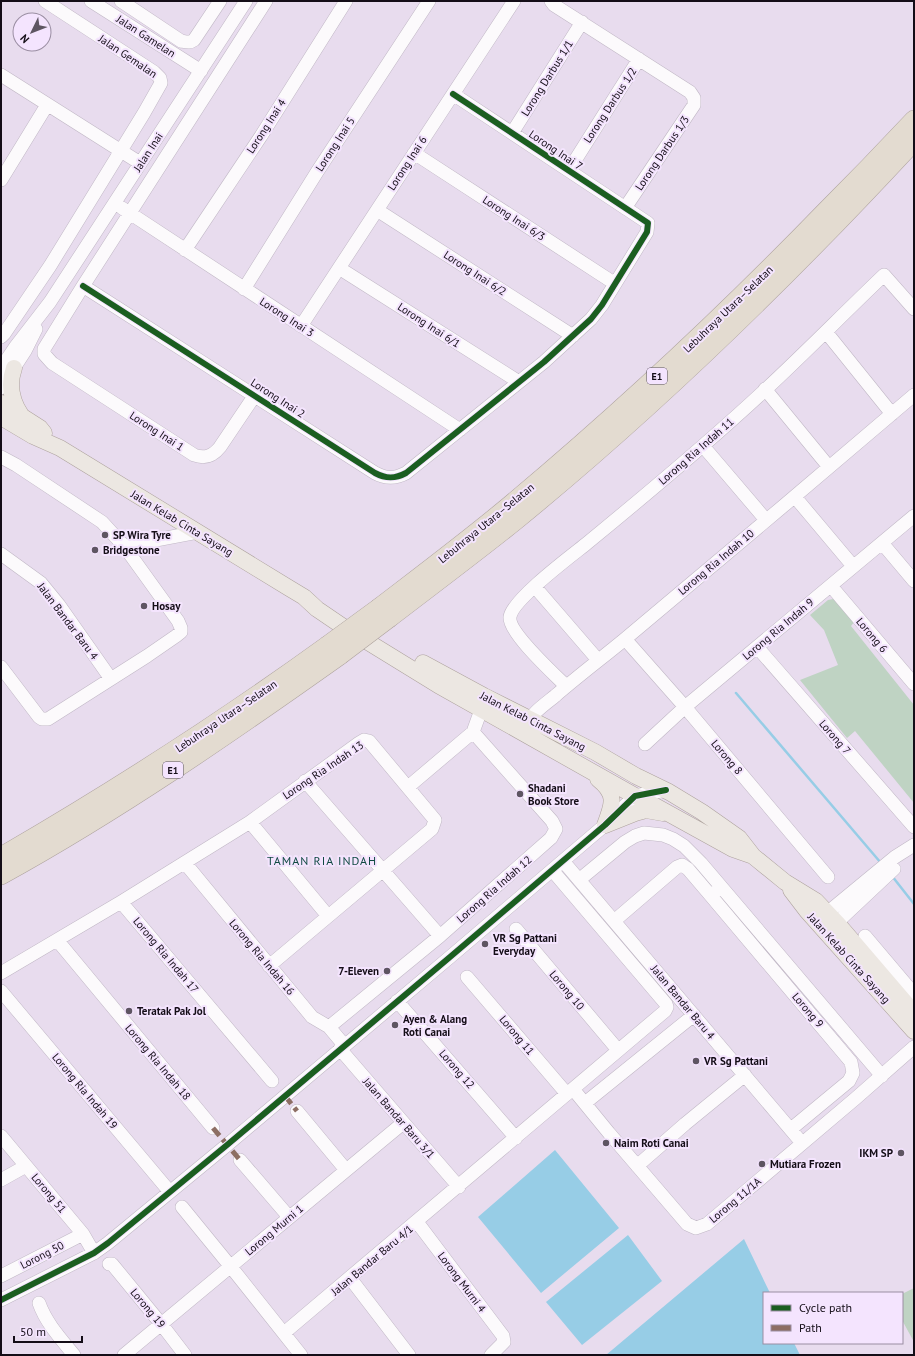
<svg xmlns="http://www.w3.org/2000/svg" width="915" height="1356" viewBox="0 0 915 1356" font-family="'PT Sans',sans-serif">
	<rect width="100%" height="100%" fill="#e8dcee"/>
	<path fill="#bfd3c3" d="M 833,599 L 840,603 L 855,621 L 851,626 L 914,705 L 914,803 L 855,731 L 847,738 L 800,680 L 838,665 L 824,630 L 810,615 L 828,600 Z
		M 914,1288 L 914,1342 L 902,1320 L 902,1294 Z"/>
	<path fill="#97cde6" d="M 555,1150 L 619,1228 L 541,1293 L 478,1217 Z
		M 628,1235 L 662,1281 L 582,1345 L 546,1302 Z
		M 744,1239 L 770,1293 L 764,1293 L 764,1343 L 794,1343 L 800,1355 L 606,1355 Z"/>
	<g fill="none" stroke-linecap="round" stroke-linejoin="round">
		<path stroke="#97cde6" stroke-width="2.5" d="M 736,693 L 881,863
			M 892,876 L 914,904"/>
		<g stroke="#c0b7c5" stroke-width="14">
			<path id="minor" d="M 91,1 L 201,71
				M 121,1 L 181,41 C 187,42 190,43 194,40 L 220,1
				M 551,1 L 554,5 L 690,92 L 694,98 L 694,105 L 625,208
				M 1,75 L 140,163
				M 512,133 L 582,22
				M 414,153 L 614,283
				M 569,170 L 639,59
				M 1,180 L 47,105
				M 122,208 L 460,430
				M 377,210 L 573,336
				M 185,250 L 261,136 L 346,1
				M 339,268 L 519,382
				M 83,286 L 375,473 C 386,479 395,479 406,473 L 544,362 L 591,319 L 602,305 L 647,232 L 648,223 L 453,94
				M 244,289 L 317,172 L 429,1
				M 301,326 L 514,1
				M 826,332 L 892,414
				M 1,337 L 4,334 L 50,266 L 144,113 L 161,83 L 160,78 L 154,72 L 45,1
				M 1,368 L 16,346 L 50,302 L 246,1
				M 1,388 L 25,351 L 36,329
				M 765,389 L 829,467
				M 255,395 L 220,447 C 213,456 205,459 194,455 L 52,363 L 44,354 L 44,349 L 83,286 L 266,1
				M 703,446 L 766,520
				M 1,457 L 16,465 L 102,522 L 124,546 L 178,621 L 181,628 L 181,632 L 176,636 L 147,656 L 48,719 L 42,719 L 39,717 L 1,667
				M 795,497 L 853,566
				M 882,543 L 914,581
				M 124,546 L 198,532
				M 1,554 L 41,583 L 59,605 L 111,679
				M 831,586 L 914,684
				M 535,587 L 598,660
				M 625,639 L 685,707 L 828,877
				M 757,647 L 914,827
				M 566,686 C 554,674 508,632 510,617 C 512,600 571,556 586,544 C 647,494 707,444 765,390 C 805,353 844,313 884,275 L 914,309
				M 525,726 C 532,713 544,705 555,696 C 578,676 602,658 625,639 C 722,558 818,477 914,395
				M 645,744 L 685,707 L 914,516
				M 305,781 L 440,936
				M 408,787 L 473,732 L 481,710
				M 250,822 L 328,916
				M 563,861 L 802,1143
				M 185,863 L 312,1017 L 329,1027 L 344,1045
				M 579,880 L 625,842 L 635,836 L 644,833 L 663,835 L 673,839 L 684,846 L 701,863 L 882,1076
				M 721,887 L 711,896 L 851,1062 L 853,1073 L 849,1081 L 791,1129
				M 121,902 L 272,1081
				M 821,918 L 895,857 L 914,845
				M 614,921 L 677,867 L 682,865 L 688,869 L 711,896
				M 516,929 L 618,1050
				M 829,930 L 894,869
				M 865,936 L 914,994
				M 57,940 L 213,1128
				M 1,973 L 121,902 L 250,822 L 359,743 L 364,740 L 369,741 L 435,820 L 432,829 L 269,966
				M 467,977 L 567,1094
				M 1,991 L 170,1192
				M 397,1001 L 516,1138
				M 329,1027 L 440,936 L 551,838 L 556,829 L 552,821 L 473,732
				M 340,1049 L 459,1187
				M 573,1089 L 609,1133 L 687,1224 L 696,1228 L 707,1224 L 856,1098 L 914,1047
				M 585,1103 L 694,1015
				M 297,1111 L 346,1170
				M 1,1136 L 83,1234 L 94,1253
				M 240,1160 L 289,1217
				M 637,1166 L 685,1124 L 745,1075
				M 1,1180 L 26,1166
				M 182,1207 L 231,1267 L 301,1355
				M 417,1222 L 503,1336 L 504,1342 L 491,1355
				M 109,1264 L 112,1264 L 162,1325 L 185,1355
				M 1,1276 L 83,1234
				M 350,1278 L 409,1355
				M 1,1300 L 94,1253 L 108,1243 L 227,1145 L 450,957 L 605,825 L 635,796 L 666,790
				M 39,1303 C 46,1323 61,1339 74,1355
				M 284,1333 L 665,1011 L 667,1007 L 666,1004 L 552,870
				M 124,1355 L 403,1123"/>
		</g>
		<g stroke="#ada29d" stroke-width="17">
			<path id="major" d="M 14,368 C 8,385 11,400 21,415
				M 1,403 L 40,428 L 44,433
				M 1,417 L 33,436 L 60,448 L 289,588 L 304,597 L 317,609 L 342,626 L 438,685 L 635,796 L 646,801 L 733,849 L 753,856 L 785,882 L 816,901 L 837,923 L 914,1013
				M 423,663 L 484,696 L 595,752 L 636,776 L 669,792 L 702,812 L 739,838 L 753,856
				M 598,779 C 617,794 613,804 605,825
				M 605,825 L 635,813 L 646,810 L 663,813
				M 791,890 L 807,911 L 914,1031"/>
		</g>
		<g stroke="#ada29d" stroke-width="20">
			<path id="highway" d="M 379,608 C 422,575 466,542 508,507 C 618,415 723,317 823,214 C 854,183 884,152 914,120
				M 389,618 C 432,585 475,553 516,520 C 658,404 790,275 914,141
				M 1,857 C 113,792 222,722 327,646
				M 1,875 C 119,810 230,733 340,655"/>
		</g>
		<use href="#minor" stroke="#fcfafc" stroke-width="13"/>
		<use href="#major" stroke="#ece7e2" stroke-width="16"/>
		<use href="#highway" stroke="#e3dbd0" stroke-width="19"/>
		<g stroke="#ada29d" stroke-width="20" stroke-linecap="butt">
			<path id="highway-bridge" d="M 327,646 L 379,608
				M 340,655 L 389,618"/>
		</g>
		<use href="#highway-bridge" stroke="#e3dbd0" stroke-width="19"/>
		<path stroke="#8d6e63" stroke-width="5" stroke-dasharray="10 5" stroke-linecap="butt" d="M 285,1096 L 297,1111
			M 213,1128 L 240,1160"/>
		<g stroke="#f4e4fe" stroke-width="8">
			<path id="cycleway" d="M 83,286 L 375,473 C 386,479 395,479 406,473 L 544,362 L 591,319 L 602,305 L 647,232 L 648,223 L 453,94
				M 1,1300 L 94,1253 L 108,1243 L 227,1145 L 450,957 L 605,825 L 635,796 L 666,790"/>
		</g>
		<use href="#cycleway" stroke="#1b5e20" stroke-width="6"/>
	</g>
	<g fill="#5e5562" stroke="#f4e4fe" stroke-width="1.5">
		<circle cx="105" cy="535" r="4"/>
		<circle cx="95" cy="550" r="4"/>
		<circle cx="144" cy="606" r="4"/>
		<circle cx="520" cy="794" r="4"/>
		<circle cx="485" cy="944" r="4"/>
		<circle cx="387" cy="971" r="4"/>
		<circle cx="129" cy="1011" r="4"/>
		<circle cx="395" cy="1025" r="4"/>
		<circle cx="696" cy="1061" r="4"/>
		<circle cx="606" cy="1143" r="4"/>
		<circle cx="901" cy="1153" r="4"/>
		<circle cx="762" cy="1164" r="4"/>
	</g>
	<g text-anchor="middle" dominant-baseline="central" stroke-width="4" stroke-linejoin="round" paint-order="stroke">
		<g fill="#f4e4fe" stroke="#574e5c" stroke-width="1">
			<rect x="647" y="368" width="20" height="16" rx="3"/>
			<rect x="163" y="762" width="20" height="16" rx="3"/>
		</g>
		<g font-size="10" font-weight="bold" fill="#140d17">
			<text x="657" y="376">E1</text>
			<text x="173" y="770">E1</text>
		</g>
		<g font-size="11" fill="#140d17" stroke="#f4e4fe">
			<text transform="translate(146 36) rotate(33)">Jalan Gamelan</text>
			<text transform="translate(128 56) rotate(34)">Jalan Gemalan</text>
			<text transform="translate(547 78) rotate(-58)">Lorong Darbus 1/1</text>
			<text transform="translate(610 105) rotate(-57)">Lorong Darbus 1/2</text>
			<text transform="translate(266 126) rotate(-57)">Lorong Inai 4</text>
			<text transform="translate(335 144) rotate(-57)">Lorong Inai 5</text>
			<text transform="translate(556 150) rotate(34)">Lorong Inai 7</text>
			<text transform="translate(148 152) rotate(-57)">Jalan Inai</text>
			<text transform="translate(662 153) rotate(-56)">Lorong Darbus 1/3</text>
			<text transform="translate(407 163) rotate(-57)">Lorong Inai 6</text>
			<text transform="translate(514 218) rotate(33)">Lorong Inai 6/3</text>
			<text transform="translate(475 273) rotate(33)">Lorong Inai 6/2</text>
			<text transform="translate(728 309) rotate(-44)">Lebuhraya Utara–Selatan</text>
			<text transform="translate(287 317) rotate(33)">Lorong Inai 3</text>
			<text transform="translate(429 325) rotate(33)">Lorong Inai 6/1</text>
			<text transform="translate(278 398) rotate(33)">Lorong Inai 2</text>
			<text transform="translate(157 431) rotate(33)">Lorong Inai 1</text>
			<text transform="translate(696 451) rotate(-41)">Lorong Ria Indah 11</text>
			<text transform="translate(182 523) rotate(31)">Jalan Kelab Cinta Sayang</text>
			<text transform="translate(486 523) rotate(-39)">Lebuhraya Utara–Selatan</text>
			<text transform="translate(716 562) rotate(-40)">Lorong Ria Indah 10</text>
			<text transform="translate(68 621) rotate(53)">Jalan Bandar Baru 4</text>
			<text transform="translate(778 629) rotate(-40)">Lorong Ria Indah 9</text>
			<text transform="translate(872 635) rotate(50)">Lorong 6</text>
			<text transform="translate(226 716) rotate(-34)">Lebuhraya Utara–Selatan</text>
			<text transform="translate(533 721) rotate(27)">Jalan Kelab Cinta Sayang</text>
			<text transform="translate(835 737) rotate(49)">Lorong 7</text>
			<text transform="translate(727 757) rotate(50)">Lorong 8</text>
			<text transform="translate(323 770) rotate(-34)">Lorong Ria Indah 13</text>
			<text transform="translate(494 889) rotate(-41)">Lorong Ria Indah 12</text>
			<text transform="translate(166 955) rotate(50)">Lorong Ria Indah 17</text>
			<text transform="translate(262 957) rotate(50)">Lorong Ria Indah 16</text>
			<text transform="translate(849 958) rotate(48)">Jalan Kelab Cinta Sayang</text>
			<text transform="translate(567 990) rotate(50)">Lorong 10</text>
			<text transform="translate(683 1002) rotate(50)">Jalan Bandar Baru 4</text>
			<text transform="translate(808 1010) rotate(50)">Lorong 9</text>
			<text transform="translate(517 1035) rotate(50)">Lorong 11</text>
			<text transform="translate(158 1062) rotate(50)">Lorong Ria Indah 18</text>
			<text transform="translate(457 1069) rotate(49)">Lorong 12</text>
			<text transform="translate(85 1091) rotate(50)">Lorong Ria Indah 19</text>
			<text transform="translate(399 1118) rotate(49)">Jalan Bandar Baru 3/1</text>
			<text transform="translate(49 1193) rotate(50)">Lorong 51</text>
			<text transform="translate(735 1200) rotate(-40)">Lorong 11/1A</text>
			<text transform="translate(274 1230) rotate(-40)">Lorong Murni 1</text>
			<text transform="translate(42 1255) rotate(-27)">Lorong 50</text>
			<text transform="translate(372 1260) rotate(-40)">Jalan Bandar Baru 4/1</text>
			<text transform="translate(462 1282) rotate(53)">Lorong Murni 4</text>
			<text transform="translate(148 1308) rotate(50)">Lorong 19</text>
		</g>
		<g font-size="11" font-weight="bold" fill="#140d17" stroke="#f4e4fe" text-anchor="start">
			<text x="113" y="535">SP Wira Tyre</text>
			<text x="103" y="550">Bridgestone</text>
			<text x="152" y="606">Hosay</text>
			<text x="528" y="788">Shadani<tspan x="528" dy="13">Book Store</tspan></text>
			<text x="493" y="938">VR Sg Pattani<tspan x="493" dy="13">Everyday</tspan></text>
			<text x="379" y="971" text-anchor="end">7-Eleven</text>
			<text x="137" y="1011">Teratak Pak Jol</text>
			<text x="403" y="1019">Ayen &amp; Alang<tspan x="403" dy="13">Roti Canai</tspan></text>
			<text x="704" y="1061">VR Sg Pattani</text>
			<text x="614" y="1143">Naim Roti Canai</text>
			<text x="893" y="1153" text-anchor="end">IKM SP</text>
			<text x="770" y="1164">Mutiara Frozen</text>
		</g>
		<g font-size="12" letter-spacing="1" fill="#104a42" stroke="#f4e4fe">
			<text x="322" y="860">TAMAN RIA INDAH</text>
		</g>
	</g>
	<rect width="915" height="1356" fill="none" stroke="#140d17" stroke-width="4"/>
	<rect x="763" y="1292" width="140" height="52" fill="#f4e4fe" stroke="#9a8ea2"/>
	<rect x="771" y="1305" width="20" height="6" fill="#1b5e20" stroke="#9a8ea2"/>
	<text x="799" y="1312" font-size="12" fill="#140d17">Cycle path</text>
	<rect x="771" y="1325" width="20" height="6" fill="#8d6e63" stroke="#9a8ea2"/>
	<text x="799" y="1332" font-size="12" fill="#140d17">Path</text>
	<g transform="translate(32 32) rotate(227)"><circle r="19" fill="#f4e4fe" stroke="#9a8ea2"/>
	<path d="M0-3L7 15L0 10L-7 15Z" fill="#5e5562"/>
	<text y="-6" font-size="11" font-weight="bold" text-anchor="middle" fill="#140d17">N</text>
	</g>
	<path d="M14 1336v6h68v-6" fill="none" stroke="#140d17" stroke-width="2"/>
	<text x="20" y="1336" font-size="12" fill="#140d17" stroke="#f4e4fe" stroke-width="3" paint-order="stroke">50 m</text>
</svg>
